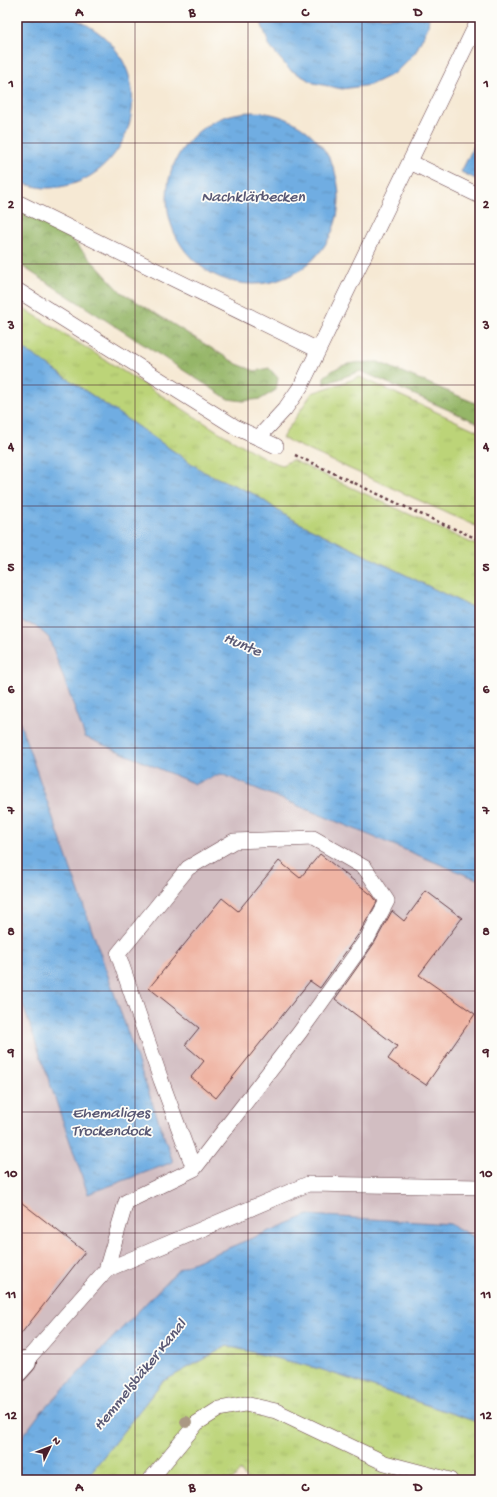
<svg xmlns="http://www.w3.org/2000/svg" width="497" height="1497" viewBox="0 0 497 1497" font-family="'Gochi Hand',sans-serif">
	<defs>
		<pattern id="grass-tufts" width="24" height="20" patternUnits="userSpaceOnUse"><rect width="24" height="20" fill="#bcd478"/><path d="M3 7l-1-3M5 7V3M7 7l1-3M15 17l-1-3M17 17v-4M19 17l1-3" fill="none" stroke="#a3b668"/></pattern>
		<pattern id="forest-crowns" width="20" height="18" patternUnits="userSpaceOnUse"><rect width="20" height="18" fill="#95b668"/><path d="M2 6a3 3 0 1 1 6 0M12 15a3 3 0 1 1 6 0" fill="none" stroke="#7c9356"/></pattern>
		<pattern id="water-ripples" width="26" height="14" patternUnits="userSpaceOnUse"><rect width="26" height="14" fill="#70ade2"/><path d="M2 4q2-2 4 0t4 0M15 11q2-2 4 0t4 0" fill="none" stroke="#5e8cb7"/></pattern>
	</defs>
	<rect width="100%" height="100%" fill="#fdfcf7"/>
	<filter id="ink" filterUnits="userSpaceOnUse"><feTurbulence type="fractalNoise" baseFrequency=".025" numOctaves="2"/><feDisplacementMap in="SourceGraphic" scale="8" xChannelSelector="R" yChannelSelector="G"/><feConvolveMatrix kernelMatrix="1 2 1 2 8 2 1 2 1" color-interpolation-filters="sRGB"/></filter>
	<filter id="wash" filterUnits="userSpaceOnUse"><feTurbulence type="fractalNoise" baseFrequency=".012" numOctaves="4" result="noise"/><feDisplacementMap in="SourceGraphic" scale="16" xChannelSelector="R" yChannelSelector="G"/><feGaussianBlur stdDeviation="0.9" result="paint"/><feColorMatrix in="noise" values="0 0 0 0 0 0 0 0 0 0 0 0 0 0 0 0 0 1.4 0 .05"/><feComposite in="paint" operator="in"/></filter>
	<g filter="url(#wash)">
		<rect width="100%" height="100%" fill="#f6e9d4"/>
		<path fill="#d2bec2" d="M 20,622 L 35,625 L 49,638 L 85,737 L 195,784 L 221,774 L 466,875 L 480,880 L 480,1240 L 450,1224 L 180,1268 L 41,1412 L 17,1444 L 17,623 Z"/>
		<path fill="url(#grass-tufts)" stroke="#837a52" d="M 17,304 L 219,432 L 270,461 L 282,465 L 292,460 L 480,547 L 480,610 L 467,605 L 287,517 L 256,495 L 204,472 L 17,344 Z
			M 360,377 L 480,432 L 480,528 L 282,438 L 312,393 Z
			M 227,1346 L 320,1369 L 480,1423 L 480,1480 L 247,1480 L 240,1471 L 233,1480 L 85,1480 L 162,1382 Z"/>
		<path fill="url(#forest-crowns)" stroke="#706a4a" d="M 17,209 L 65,232 L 121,292 L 237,364 L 255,371 L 269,368 L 278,378 L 276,390 L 261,399 L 243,401 L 228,399 L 17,263 Z
			M 378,362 L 480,405 L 480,424 L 361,371 L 324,384 L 324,377 C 343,361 354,363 378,362 Z"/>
		<path fill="url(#water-ripples)" stroke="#5d6686" d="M 26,17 C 38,17 59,15 69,17 C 82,21 93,28 103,36 C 164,89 124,190 44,188 C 35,187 25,184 17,182 L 17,20 Z
			M 259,17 L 429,17 L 428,27 L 415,53 L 395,73 L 370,85 L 342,89 L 314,83 L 289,69 L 270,47 Z
			M167 198a86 86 0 1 1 172 0a86 86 0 1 1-172 0Z
			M 480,134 L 480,181 L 461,172 Z
			M 17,344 L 204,472 L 256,495 L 287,517 L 467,605 L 480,610 L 480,880 L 466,875 L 221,774 L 195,784 L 85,737 L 49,638 L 35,625 L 20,622 L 17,623 Z
			M 17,715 L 173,1162 L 88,1194 L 17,988 Z
			M 308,1215 L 450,1224 L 480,1240 L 480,1423 L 320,1369 L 227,1346 L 162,1382 L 85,1480 L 17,1480 L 17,1444 L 41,1412 L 180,1268 Z"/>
		<g id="blocks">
			<path fill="#efb4a3" d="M 320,854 L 373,896 L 377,902 L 360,932 L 320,988 L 310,981 L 216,1098 L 191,1077 L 204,1061 L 185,1045 L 199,1028 L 149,988 L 222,898 L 238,911 L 279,861 L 300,878 Z
				M 426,891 L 462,918 L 419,975 L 475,1014 L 426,1085 L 388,1059 L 397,1046 L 335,999 L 375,942 L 392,911 L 404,921 Z
				M 17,1199 L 85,1252 L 17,1339 Z"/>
		</g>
	</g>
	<g filter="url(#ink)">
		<use href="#blocks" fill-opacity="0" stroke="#643d44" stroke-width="1"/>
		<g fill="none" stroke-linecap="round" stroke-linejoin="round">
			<g stroke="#643d44" stroke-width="16">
				<path id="lane" d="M 410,162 L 480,196
					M 17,202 L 318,350
					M 17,290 L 237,428 L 276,446
					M 259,437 L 285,409 L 301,386 L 480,17
					M 106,1270 L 308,1184 L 480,1187
					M 25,1362 L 106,1270 L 126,1202 L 194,1169 L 300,1032 L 368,937 L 387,901 L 365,868 L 313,838 L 234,841 L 188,868 L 118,954 L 161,1080 L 194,1169
					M 150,1480 L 197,1423 L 219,1409 L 245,1404 L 276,1411 L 385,1463 L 450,1480"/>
			</g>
			<g stroke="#643d44" stroke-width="24">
				<path id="street" d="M 17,1371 L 25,1362"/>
			</g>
			<path stroke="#643d44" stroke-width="2.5" stroke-dasharray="3 3" stroke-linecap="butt" d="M 295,455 L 418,513 L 480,540"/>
			<use href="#lane" stroke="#fff" stroke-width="15"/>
			<use href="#street" stroke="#fff" stroke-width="22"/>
		</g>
		<circle fill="#aa9884" cx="186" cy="1422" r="6"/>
	</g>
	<path fill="none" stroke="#4a1f2b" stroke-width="1" stroke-opacity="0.55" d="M 135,17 L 135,1480M 248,17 L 248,1480M 362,17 L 362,1480M 17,143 L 480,143M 17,264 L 480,264M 17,385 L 480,385M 17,506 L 480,506M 17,627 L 480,627M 17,748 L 480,748M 17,870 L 480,870M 17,991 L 480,991M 17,1112 L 480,1112M 17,1233 L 480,1233M 17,1354 L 480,1354"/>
	<g text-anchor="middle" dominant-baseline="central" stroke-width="3.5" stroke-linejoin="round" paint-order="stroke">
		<g font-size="16" font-style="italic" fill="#595874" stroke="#fdfcf7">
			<text x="253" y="198">Nachklärbecken</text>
			<text transform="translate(242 646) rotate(23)">Hunte</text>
			<text x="111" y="1114">Ehemaliges<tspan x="111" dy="18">Trockendock</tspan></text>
			<text transform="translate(141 1376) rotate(-51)">Hemmelsbäker Kanal</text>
		</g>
	</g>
	<rect width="497" height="1497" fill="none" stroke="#fdfcf7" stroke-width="44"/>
	<g transform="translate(50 1447) rotate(47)" stroke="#fdfcf7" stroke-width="3" paint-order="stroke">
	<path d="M0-3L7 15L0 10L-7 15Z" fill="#4a1f2b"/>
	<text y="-6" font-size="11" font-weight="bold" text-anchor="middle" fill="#4a1f2b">N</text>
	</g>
	<rect x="22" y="22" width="453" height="1453" fill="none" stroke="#4a1f2b" stroke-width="1.5"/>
	<g font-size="13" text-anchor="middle" font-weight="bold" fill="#4a1f2b">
		<text x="79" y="16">A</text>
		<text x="192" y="16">B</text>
		<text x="305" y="16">C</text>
		<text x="418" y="16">D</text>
		<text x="11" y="87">1</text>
		<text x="486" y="87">1</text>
		<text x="11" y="208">2</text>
		<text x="486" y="208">2</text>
		<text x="11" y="329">3</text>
		<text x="486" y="329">3</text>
		<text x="11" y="450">4</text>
		<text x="486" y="450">4</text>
		<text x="11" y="571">5</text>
		<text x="486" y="571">5</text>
		<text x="11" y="693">6</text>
		<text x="486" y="693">6</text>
		<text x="11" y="814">7</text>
		<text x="486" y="814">7</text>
		<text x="11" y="935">8</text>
		<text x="486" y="935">8</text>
		<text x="11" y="1056">9</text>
		<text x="486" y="1056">9</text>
		<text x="11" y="1177">10</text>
		<text x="486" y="1177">10</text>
		<text x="11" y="1298">11</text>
		<text x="486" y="1298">11</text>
		<text x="11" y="1419">12</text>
		<text x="486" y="1419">12</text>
		<text x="79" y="1491">A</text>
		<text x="192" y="1491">B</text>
		<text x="305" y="1491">C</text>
		<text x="418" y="1491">D</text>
	</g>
</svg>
